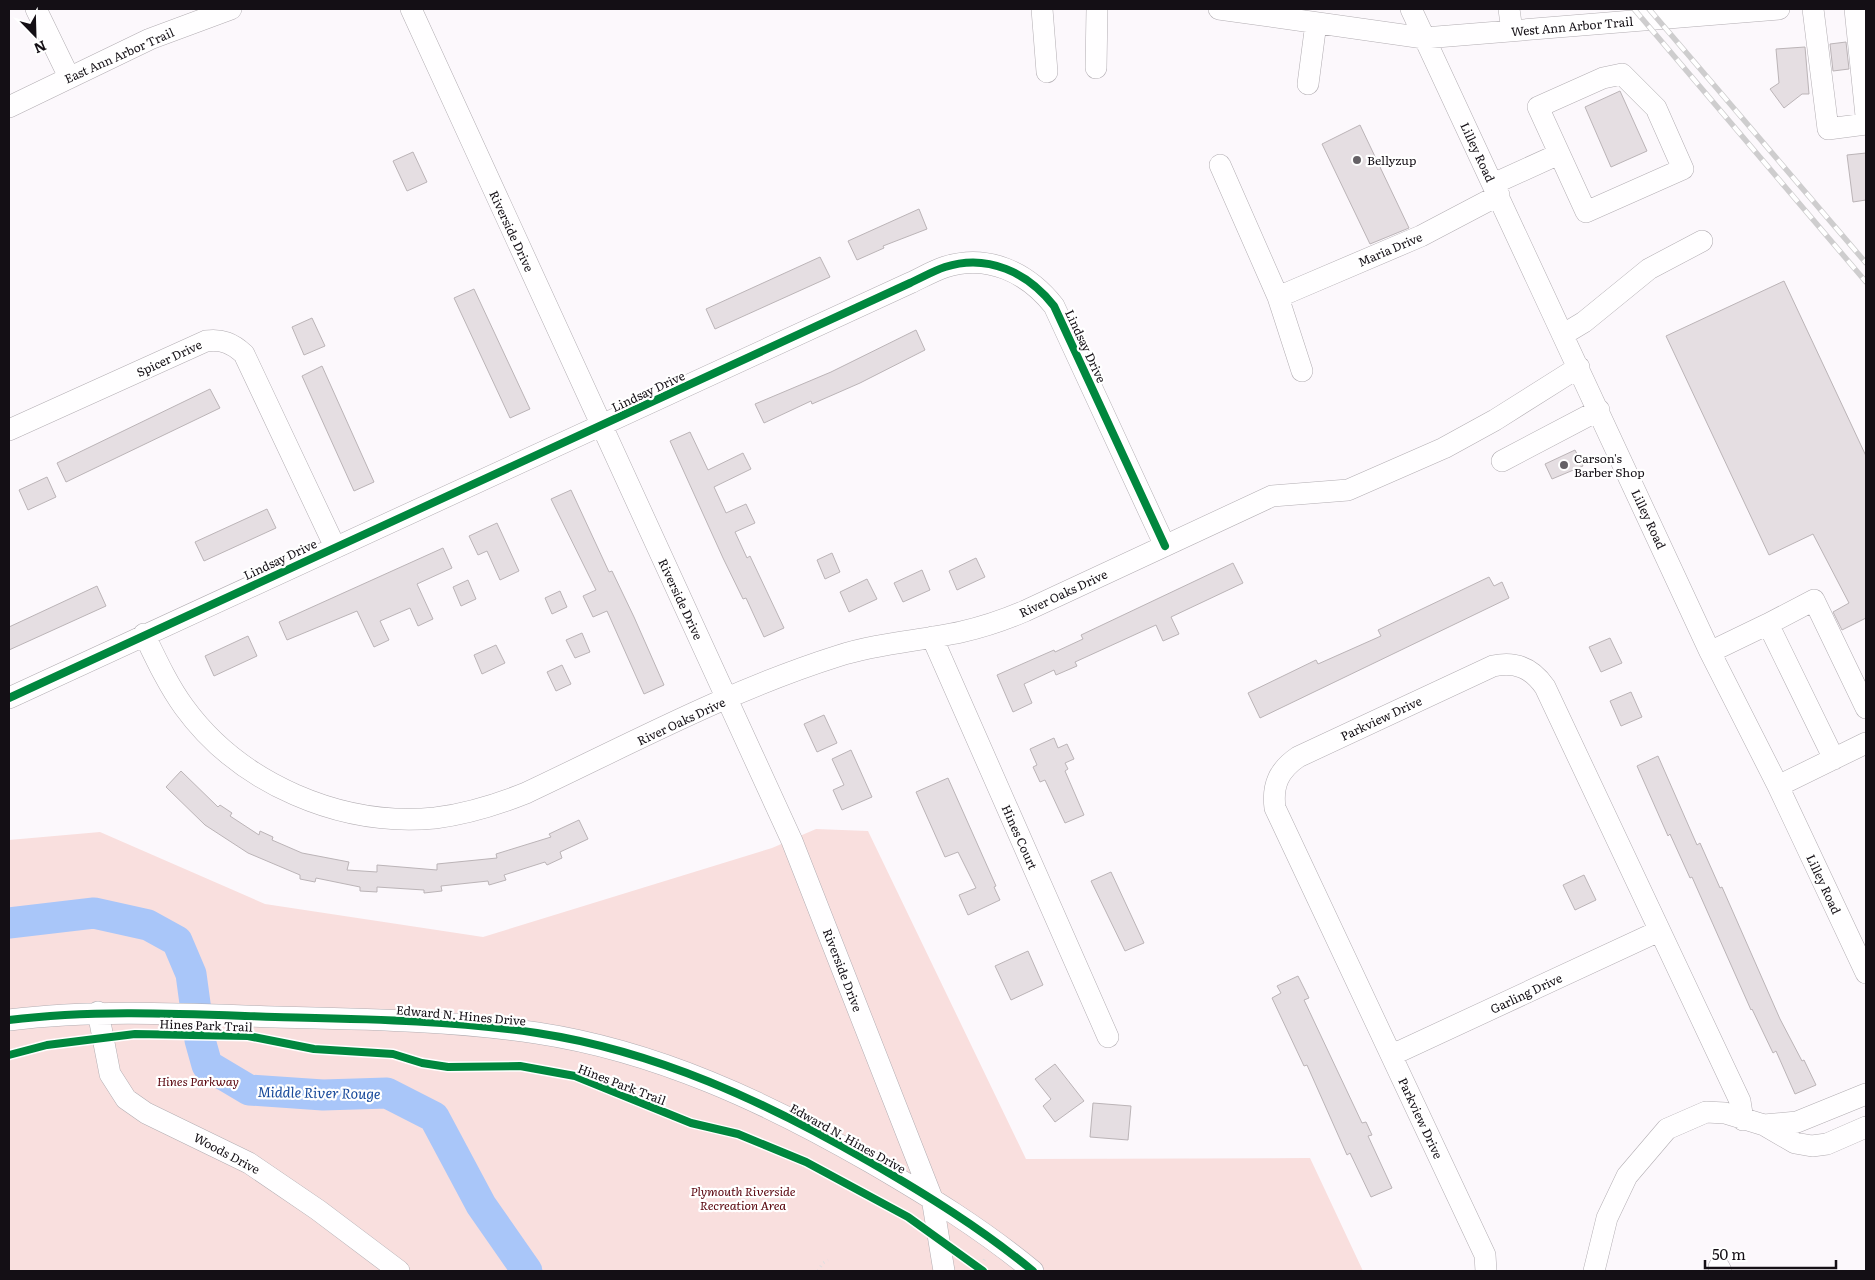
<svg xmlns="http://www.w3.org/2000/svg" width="1875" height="1280" viewBox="0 0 1875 1280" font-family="Literata,serif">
	<rect width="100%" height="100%" fill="#fcf8fc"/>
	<path fill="#f9dfde" d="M 816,829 L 868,831 L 1026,1159 L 1310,1158 L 1363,1271 L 9,1271 L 9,840 L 100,832 L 265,904 L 483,937 L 772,848 Z"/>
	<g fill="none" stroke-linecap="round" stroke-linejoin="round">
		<path stroke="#a9c6f9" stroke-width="31" d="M 9,923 L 94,913 L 148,925 L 177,941 L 191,974 L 200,1040 L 207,1065 L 249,1090 L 323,1095 L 387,1093 L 434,1117 L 481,1205 L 527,1271"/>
	</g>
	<path fill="#e5dee2" stroke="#bbb4b7" d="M 1846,42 L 1849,69 L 1833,71 L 1830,44 Z
		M 1805,47 L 1809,94 L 1802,94 L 1784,108 L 1770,89 L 1779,83 L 1776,49 Z
		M 1620,91 L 1647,151 L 1611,167 L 1585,107 Z
		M 1360,125 L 1409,228 L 1370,244 L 1322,144 Z
		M 413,152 L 427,182 L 407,191 L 393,161 Z
		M 1866,153 L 1866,200 L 1853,202 L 1847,155 Z
		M 919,209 L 927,229 L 883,246 L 884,248 L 857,260 L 848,241 Z
		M 820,257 L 830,277 L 715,329 L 706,309 Z
		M 1784,281 L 1866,456 L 1866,618 L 1842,630 L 1833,612 L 1849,603 L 1813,534 L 1769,555 L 1666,336 Z
		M 474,289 L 530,409 L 510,418 L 454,298 Z
		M 312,318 L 325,346 L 304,355 L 292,327 Z
		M 916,330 L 925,350 L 860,383 L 812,404 L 811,401 L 764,423 L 755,404 L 831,372 Z
		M 322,366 L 374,482 L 354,491 L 302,376 Z
		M 210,389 L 220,408 L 66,482 L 57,463 Z
		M 690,432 L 708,470 L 743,453 L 751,469 L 714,487 L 726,513 L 746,504 L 755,523 L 735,532 L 747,558 L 750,556 L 784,628 L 764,637 L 746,598 L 743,599 L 723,558 L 670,441 Z
		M 1575,450 L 1583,466 L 1552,479 L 1545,464 Z
		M 47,477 L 56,497 L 28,510 L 19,490 Z
		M 571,490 L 609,572 L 612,571 L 634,617 L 664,685 L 644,694 L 607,611 L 593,617 L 583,596 L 596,590 L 551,499 Z
		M 267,509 L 276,528 L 204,561 L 195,542 Z
		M 497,523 L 519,571 L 500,580 L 487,551 L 478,555 L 469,536 Z
		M 443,548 L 452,568 L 417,584 L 433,619 L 418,626 L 410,608 L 380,621 L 389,640 L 374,647 L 357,611 L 287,640 L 279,622 Z
		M 832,553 L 840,572 L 825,579 L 817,560 Z
		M 976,558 L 985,577 L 957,590 L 949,571 Z
		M 1233,563 L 1243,583 L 1171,617 L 1179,634 L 1163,641 L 1156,625 L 1075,662 L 1077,666 L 1056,675 L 1054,670 L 1024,684 L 1032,703 L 1013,712 L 997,675 L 1054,650 L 1055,652 L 1083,639 L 1081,635 Z
		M 922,570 L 930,590 L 903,602 L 894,583 Z
		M 1489,577 L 1494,586 L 1502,582 L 1509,598 L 1260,718 L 1248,693 L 1316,660 L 1318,664 L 1381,636 L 1378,630 Z
		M 867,579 L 877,599 L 849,612 L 840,592 Z
		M 468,580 L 476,599 L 461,606 L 453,587 Z
		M 97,586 L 106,606 L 9,650 L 9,627 Z
		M 560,591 L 567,607 L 552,614 L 545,598 Z
		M 582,633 L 590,652 L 575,658 L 566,640 Z
		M 248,636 L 257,656 L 214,676 L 205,656 Z
		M 1610,638 L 1622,663 L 1601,672 L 1589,647 Z
		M 496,645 L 505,663 L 482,674 L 474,655 Z
		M 562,665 L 571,684 L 556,691 L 547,672 Z
		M 1631,692 L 1642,717 L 1621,726 L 1610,701 Z
		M 824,715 L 837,743 L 817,752 L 804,724 Z
		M 1054,738 L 1058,748 L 1067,744 L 1074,759 L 1065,763 L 1068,769 L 1065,771 L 1084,815 L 1065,823 L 1045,780 L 1040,782 L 1033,767 L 1037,765 L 1030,749 Z
		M 851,750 L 872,797 L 842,810 L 833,790 L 844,785 L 832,759 Z
		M 1658,756 L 1697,845 L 1700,843 L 1720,888 L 1722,887 L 1780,1019 L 1802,1061 L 1804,1060 L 1816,1085 L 1795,1094 L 1776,1051 L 1773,1053 L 1752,1009 L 1751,1010 L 1692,877 L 1690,878 L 1670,834 L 1668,836 L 1637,766 Z
		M 181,771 L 218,807 L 220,805 L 232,813 L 230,816 L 259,835 L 260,831 L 273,837 L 272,840 L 302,853 L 349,862 L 347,870 L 377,872 L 377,865 L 437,870 L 437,864 L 497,858 L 496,854 L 551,837 L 549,834 L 579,820 L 588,839 L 560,852 L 562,858 L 547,865 L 545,862 L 504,875 L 506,880 L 489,885 L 488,881 L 441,886 L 442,891 L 424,893 L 424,890 L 377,887 L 377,892 L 360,891 L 360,887 L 316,878 L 315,882 L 300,879 L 300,875 L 248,853 L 205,825 L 166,787 Z
		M 948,778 L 996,886 L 994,887 L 1000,900 L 968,915 L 959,895 L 976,888 L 958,852 L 945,857 L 916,792 Z
		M 1111,872 L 1144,943 L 1125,951 L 1091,881 Z
		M 1584,875 L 1596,900 L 1575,910 L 1563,885 Z
		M 1028,951 L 1043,985 L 1011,1000 L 995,966 Z
		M 1298,976 L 1309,998 L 1304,1000 L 1362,1123 L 1366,1122 L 1372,1135 L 1368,1136 L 1392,1188 L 1371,1197 L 1350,1153 L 1347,1155 L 1307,1065 L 1304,1066 L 1272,998 L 1281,993 L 1277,986 Z
		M 1055,1064 L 1084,1101 L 1055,1122 L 1043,1106 L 1051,1099 L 1035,1079 Z
		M 1093,1103 L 1131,1106 L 1128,1140 L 1090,1137 Z"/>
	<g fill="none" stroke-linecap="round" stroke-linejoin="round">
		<g stroke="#b2adb2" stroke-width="22">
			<path id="minor" d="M 36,9 L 69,77
				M 411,9 L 792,841 L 932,1198 L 944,1271
				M 1042,9 L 1047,72
				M 1219,9 L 1424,38 L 1779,9
				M 1411,9 L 1710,652 L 1778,786 L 1866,973
				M 1509,9 L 1512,31
				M 1813,9 L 1828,129 L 1866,124
				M 1855,9 L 1866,116
				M 1096,68 L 1097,9
				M 1622,74 L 1656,108 L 1683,169 L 1586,212 L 1538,107 L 1603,78 Z
				M 1308,84 L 1316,23
				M 9,107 L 150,39 L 231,9
				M 1220,165 L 1278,297 L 1302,371
				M 1493,184 L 1559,154
				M 1278,297 L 1421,236 L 1499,195
				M 1564,334 L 1584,322 L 1649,269 L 1702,241
				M 9,430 L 206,341 C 222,339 232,343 244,354 L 335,547
				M 1502,461 L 1599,410
				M 1768,624 L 1814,600 L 1866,708
				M 144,634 C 156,659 168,685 184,707 C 240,784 341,827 435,818 C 466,814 496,805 526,793 C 628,745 730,690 838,656 C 878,643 920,641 961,632 C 983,627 1004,620 1025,611 L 1272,496 L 1348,490 L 1444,448 L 1495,420 L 1579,367
				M 932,637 L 1108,1037
				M 1710,652 L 1768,624 L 1834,759
				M 9,698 L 910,283 C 921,278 933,271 945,267 C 988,253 1028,273 1054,306 L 1165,546
				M 1778,786 L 1866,743
				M 98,1012 L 110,1074 L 126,1099 L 146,1113 L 249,1163 L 318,1210 L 399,1271
				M 9,1020 C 98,1009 186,1014 275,1017 C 362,1019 451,1020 537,1033 C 656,1051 766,1102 870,1162 C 927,1195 982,1229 1033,1271
				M 1392,1055 L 1659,931
				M 1764,1125 L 1797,1122 L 1866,1094
				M 1719,1267 L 1721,1271
				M 1486,1271 L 1485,1255 L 1275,808 C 1272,785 1279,770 1298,757 L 1493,666 C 1516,661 1532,668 1545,687 L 1740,1101 L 1743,1120
				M 1594,1271 L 1607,1218 L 1627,1176 L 1667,1129 L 1706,1112 L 1725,1113 L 1764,1125 L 1795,1143 L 1812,1146 L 1827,1144 L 1866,1127"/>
		</g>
		<path stroke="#dfdedf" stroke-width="3" stroke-dasharray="1 4" stroke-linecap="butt" d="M 979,1269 L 986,1257
			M 818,1271 L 823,1263 L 828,1260"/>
		<use href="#minor" stroke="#fffeff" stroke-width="21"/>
		<g stroke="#cecdce" stroke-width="5.5">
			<path id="rail" d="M 1634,9 L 1866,282
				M 1649,9 L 1866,263"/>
		</g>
		<use href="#rail" stroke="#fff" stroke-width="4" stroke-dasharray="11" stroke-linecap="butt"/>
		<g stroke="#fff" stroke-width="11">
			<path id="cycleway" d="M 9,698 L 910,283 C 921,278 933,271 945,267 C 988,253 1028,273 1054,306 L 1165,546
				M 9,1020 C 98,1009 186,1014 275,1017 C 362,1019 451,1020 537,1033 C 656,1051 766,1102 870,1162 C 927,1195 982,1229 1033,1271
				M 9,1055 L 47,1045 L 135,1034 L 248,1036 L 314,1049 L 393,1054 L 422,1063 L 448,1067 L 520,1066 L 575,1076 L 691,1123 L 738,1134 L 806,1162 L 908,1217 L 983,1271"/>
		</g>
		<use href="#cycleway" stroke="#00873e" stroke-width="8"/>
	</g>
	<g fill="#656166" stroke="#fff" stroke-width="2">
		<circle cx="1357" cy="160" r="5"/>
		<circle cx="1564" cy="465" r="5"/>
	</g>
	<g text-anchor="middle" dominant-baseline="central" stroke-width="4.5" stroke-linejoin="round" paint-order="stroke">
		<g font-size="12" fill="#140f15" stroke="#fff">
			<text transform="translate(1572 26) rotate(-5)">West Ann Arbor Trail</text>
			<text transform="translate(119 55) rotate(-24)">East Ann Arbor Trail</text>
			<text transform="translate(1478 152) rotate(65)">Lilley Road</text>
			<text transform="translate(512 231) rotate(65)">Riverside Drive</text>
			<text transform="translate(1390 249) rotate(-23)">Maria Drive</text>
			<text transform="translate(1086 346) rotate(65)">Lindsay Drive</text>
			<text transform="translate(169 358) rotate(-25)">Spicer Drive</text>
			<text transform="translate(648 391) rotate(-25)">Lindsay Drive</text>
			<text transform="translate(1649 519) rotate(65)">Lilley Road</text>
			<text transform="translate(280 559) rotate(-25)">Lindsay Drive</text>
			<text transform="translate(1063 593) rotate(-25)">River Oaks Drive</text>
			<text transform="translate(681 599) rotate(65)">Riverside Drive</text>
			<text transform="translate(1381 718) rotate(-25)">Parkview Drive</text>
			<text transform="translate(681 721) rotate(-25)">River Oaks Drive</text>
			<text transform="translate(1020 837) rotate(66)">Hines Court</text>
			<text transform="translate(1824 884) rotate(65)">Lilley Road</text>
			<text transform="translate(843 970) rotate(69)">Riverside Drive</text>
			<text transform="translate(1526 993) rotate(-25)">Garling Drive</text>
			<text transform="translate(461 1015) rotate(5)">Edward N. Hines Drive</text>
			<text transform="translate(206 1025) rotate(2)">Hines Park Trail</text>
			<text transform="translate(622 1084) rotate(21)">Hines Park Trail</text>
			<text transform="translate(1421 1118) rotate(65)">Parkview Drive</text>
			<text transform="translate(848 1138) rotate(29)">Edward N. Hines Drive</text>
			<text transform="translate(227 1153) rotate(28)">Woods Drive</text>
		</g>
		<g font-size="12" fill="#140f15" stroke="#fff" text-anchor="start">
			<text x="1367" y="160">Bellyzup</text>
			<text x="1574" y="458">Carson's<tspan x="1574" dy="14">Barber Shop</tspan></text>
		</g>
		<g font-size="12" font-style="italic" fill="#57020a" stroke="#fff">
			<text x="198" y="1081">Hines Parkway</text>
			<text x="743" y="1191">Plymouth Riverside<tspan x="743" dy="14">Recreation Area</tspan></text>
		</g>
		<g font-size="14" font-style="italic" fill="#16489a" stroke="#fff">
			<text transform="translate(319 1092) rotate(1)">Middle River Rouge</text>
		</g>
	</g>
	<rect width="1875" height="1280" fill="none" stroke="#140f15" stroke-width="20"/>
	<g transform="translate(35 35) rotate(157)" stroke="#ffffff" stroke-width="4" paint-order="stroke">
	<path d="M0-4L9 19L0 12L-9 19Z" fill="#140f15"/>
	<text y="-8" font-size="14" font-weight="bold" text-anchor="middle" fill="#140f15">N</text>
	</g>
	<path d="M1705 1260v8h131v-8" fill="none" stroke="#140f15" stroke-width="2.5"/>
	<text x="1712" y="1260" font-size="15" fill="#140f15" stroke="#ffffff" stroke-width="4" paint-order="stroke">50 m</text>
</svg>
